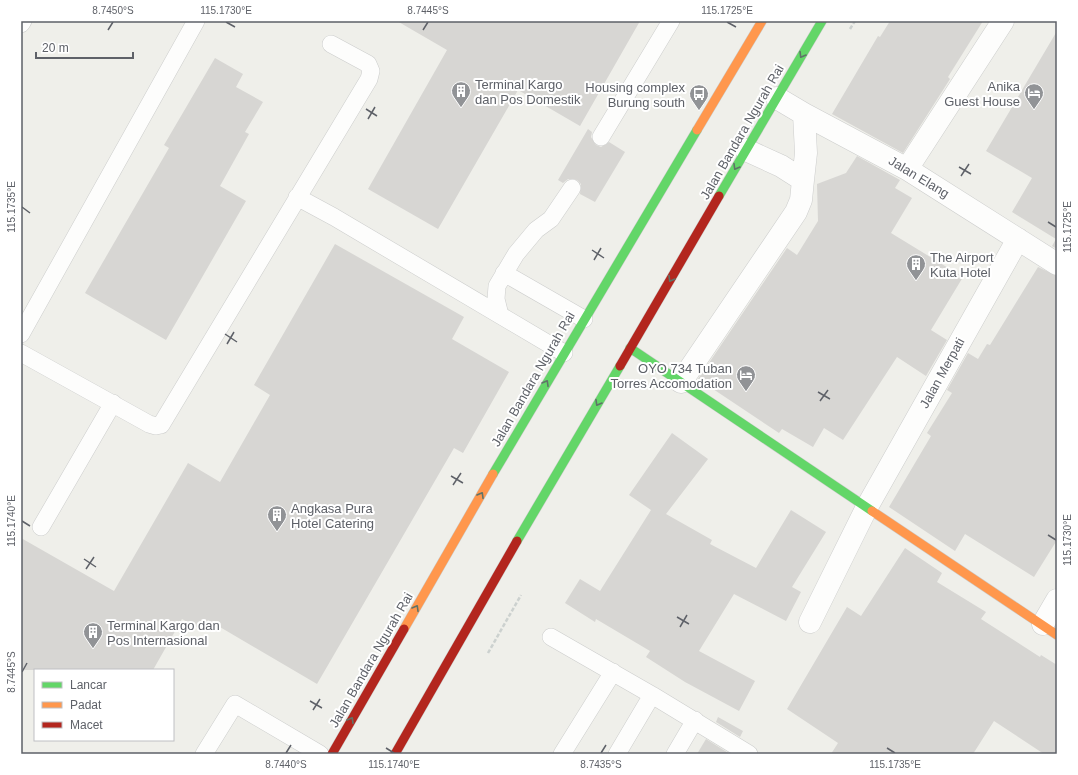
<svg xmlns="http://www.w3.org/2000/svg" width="1078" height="775" viewBox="0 0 1078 775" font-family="Helvetica,sans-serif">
	<rect width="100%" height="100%" fill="#efefea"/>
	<path fill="#d7d6d3" d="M 397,21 L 640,21 L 580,126 L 518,90 L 438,229 L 368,189 L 447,50 Z
		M 890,21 L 983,21 L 948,77 L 950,79 L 903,153 L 832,114 L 878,36 L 880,37 Z
		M 1057,31 L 1057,249 L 1052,246 L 1056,239 L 1012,212 L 1032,178 L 986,151 Z
		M 215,58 L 243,74 L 236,87 L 263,102 L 245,132 L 249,134 L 220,186 L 246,201 L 166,340 L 85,293 L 169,148 L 164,145 Z
		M 588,129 L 592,132 L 591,137 L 596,145 L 601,147 L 609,142 L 625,152 L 595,202 L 580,194 L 581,184 L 577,180 L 568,179 L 563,183 L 558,180 Z
		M 857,156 L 900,180 L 895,188 L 912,198 L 891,233 L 963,277 L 931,330 L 947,340 L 926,376 L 897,357 L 843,440 L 824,428 L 813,447 L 782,429 L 779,433 L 698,379 L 787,248 L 797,255 L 818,221 L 817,184 L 846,173 Z
		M 335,244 L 464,317 L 452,339 L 509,372 L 463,453 L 454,448 L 317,684 L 208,620 L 202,630 L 182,619 L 153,670 L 21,670 L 21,538 L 114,591 L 188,463 L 220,482 L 270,395 L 254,385 Z
		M 1038,267 L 1057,276 L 1057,540 L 1034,577 L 965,534 L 955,551 L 889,507 L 931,436 L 927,433 L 952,393 L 947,390 L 968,353 L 978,359 L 987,344 L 990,345 Z
		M 672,433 L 708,459 L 666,514 L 712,540 L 710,544 L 756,568 L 791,510 L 826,532 L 792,587 L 801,592 L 786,621 L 734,594 L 699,651 L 755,681 L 739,711 L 685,682 L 646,657 L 650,651 L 596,619 L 595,622 L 565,603 L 580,579 L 600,591 L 651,510 L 629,495 Z
		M 905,548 L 942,573 L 937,582 L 986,612 L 981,619 L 1040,657 L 1041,655 L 1057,665 L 1057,754 L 1044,754 L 994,721 L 973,754 L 831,754 L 838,743 L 787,709 L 847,607 L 861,616 Z
		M 718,717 L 743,731 L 740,737 L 716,722 Z
		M 706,739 L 730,754 L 697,754 Z"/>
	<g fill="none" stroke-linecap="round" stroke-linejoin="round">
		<g stroke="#cccdcc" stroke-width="18">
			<path id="lane" d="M 21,24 L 23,21
				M 601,137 L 671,21
				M 297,197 L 334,217 L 564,353
				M 504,273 L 584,319
				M 500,315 L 496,299 L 497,286 L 516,254 L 536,230 L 551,219 L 572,188
				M 21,334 L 196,21
				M 21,353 L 149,424 L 156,426 L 161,425 L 369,79 L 371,71 L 368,64 L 331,44
				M 41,527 L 113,403
				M 551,637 L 652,695 L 749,754
				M 204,754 L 235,704 L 320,754
				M 562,754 L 613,672
				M 617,754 L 652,695
				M 675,754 L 695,720"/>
		</g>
		<g stroke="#cccdcc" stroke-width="23">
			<path id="street" d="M 777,98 L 804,114 L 907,169 L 1057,264
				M 907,169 L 1003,21
				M 803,180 L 806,153 L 804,114
				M 681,382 L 796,212 L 801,200 L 803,180 L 781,166 L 746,150
				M 810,622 L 867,507 L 1018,239
				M 1043,624 L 1057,600"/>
		</g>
		<g stroke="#cbcccb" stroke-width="10">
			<path id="fast" d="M 719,196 L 822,21
				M 630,348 L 872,511
				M 493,474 L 697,130
				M 517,541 L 620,366"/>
		</g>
		<g stroke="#cbcccb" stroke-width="10">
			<path id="slow" d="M 697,130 L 762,21
				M 872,511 L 1057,635
				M 404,629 L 493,474"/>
		</g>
		<g stroke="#cbcccb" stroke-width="10">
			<path id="jam" d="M 620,366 L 719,196
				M 332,754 L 404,629
				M 395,754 L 517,541"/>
		</g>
		<path stroke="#ccd1cf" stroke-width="2.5" stroke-dasharray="4 2" stroke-linecap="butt" d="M 850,29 L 855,21
			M 488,653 L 521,595"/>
		<use href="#lane" stroke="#fdfdfc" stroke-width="17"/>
		<use href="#street" stroke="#fdfdfc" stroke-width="22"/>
		<use href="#fast" stroke="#63d668" stroke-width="9"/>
		<use href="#slow" stroke="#ff974d" stroke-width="9"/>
		<use href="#jam" stroke="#b3261e" stroke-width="9"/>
	</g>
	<defs><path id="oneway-chevron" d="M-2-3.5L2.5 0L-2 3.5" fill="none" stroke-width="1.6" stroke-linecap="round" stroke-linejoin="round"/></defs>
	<g stroke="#5f7368">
		<use href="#oneway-chevron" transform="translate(802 55) rotate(121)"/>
		<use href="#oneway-chevron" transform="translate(736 167) rotate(120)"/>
		<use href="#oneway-chevron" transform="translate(671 279) rotate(120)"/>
		<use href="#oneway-chevron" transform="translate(546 383) rotate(-60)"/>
		<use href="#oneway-chevron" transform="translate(598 403) rotate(120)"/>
		<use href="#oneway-chevron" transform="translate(481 495) rotate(-60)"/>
		<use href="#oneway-chevron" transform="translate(416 608) rotate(-60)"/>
		<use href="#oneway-chevron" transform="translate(351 720) rotate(-60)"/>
	</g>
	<path fill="none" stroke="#5e6168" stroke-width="1.5" d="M 226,22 L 235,27M 727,22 L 736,27M 108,30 L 113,22M 423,30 L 428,22M 366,109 L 377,116M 368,119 L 375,107M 959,167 L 971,174M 961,176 L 969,164M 22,207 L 30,213M 1048,222 L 1056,227M 592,250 L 604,258M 594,260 L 601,248M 225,334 L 237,342M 227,344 L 234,332M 818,392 L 830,399M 820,401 L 828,390M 451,476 L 463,483M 453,485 L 461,473M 22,521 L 30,526M 1048,535 L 1056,540M 84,559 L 96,567M 86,569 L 94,557M 677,617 L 689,624M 680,627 L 687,615M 22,672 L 27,663M 310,701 L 322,708M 313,710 L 320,699M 386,748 L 394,753M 887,748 L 895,753M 286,753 L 291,745M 601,753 L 606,745"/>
	<defs>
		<g id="building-pin" transform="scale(1)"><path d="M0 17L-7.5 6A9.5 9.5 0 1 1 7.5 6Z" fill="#919396" stroke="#fff"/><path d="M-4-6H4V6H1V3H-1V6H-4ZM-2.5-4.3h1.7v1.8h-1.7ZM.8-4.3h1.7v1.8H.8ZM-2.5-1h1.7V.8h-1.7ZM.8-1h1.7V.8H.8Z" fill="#fff"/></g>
		<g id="hotel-pin" transform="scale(1)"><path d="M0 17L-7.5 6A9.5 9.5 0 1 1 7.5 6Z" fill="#919396" stroke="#fff"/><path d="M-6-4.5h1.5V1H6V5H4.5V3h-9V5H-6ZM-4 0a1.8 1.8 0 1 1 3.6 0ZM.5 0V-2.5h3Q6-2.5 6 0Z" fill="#fff"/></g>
		<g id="bus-pin" transform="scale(1)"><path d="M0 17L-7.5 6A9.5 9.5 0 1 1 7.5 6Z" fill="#919396" stroke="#fff"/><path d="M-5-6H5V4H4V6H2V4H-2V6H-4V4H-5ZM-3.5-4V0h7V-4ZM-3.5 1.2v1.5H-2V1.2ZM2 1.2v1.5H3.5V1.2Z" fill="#fff"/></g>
	</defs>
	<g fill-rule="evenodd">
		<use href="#building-pin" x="461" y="91"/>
		<use href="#hotel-pin" x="1034" y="93"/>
		<use href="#bus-pin" x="699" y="94"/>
		<use href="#building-pin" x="916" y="264"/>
		<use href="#hotel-pin" x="746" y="375"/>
		<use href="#building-pin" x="277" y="515"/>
		<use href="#building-pin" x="93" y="632"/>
	</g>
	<g text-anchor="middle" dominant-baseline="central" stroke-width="4" stroke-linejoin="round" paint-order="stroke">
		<g font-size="13" fill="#5e6168" stroke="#fff" text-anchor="start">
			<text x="475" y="84">Terminal Kargo<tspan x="475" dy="15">dan Pos Domestik</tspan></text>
			<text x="1020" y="86" text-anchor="end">Anika<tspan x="1020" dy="15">Guest House</tspan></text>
			<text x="685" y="87" text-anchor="end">Housing complex<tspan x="685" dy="15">Burung south</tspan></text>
			<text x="930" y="257">The Airport<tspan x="930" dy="15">Kuta Hotel</tspan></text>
			<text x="732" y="368" text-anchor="end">OYO 734 Tuban<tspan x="732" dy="15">Torres Accomodation</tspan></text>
			<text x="291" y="508">Angkasa Pura<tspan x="291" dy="15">Hotel Catering</tspan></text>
			<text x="107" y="625">Terminal Kargo dan<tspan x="107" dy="15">Pos Internasional</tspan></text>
		</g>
		<g font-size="13" fill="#5e6168" stroke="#fff">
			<text transform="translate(742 132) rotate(-60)">Jalan Bandara Ngurah Rai</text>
			<text transform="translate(919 177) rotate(31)">Jalan Elang</text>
			<text transform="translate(942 373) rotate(-61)">Jalan Merpati</text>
			<text transform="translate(533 379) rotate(-60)">Jalan Bandara Ngurah Rai</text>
			<text transform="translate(371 660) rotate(-60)">Jalan Bandara Ngurah Rai</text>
		</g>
	</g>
	<rect width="1078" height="775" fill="none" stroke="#ffffff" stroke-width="44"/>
	<rect x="34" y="669" width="140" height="72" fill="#ffffff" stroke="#bfc0c3"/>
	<rect x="42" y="682" width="20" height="6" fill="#63d668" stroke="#bfc0c3"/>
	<text x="70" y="689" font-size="12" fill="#5e6168">Lancar</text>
	<rect x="42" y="702" width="20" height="6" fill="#ff974d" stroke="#bfc0c3"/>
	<text x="70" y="709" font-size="12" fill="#5e6168">Padat</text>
	<rect x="42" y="722" width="20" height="6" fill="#b3261e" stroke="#bfc0c3"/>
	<text x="70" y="729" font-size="12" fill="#5e6168">Macet</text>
	<path d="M36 52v6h97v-6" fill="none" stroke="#5e6168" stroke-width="2"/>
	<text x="42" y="52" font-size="12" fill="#5e6168" stroke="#ffffff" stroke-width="3" paint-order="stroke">20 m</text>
	<rect x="22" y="22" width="1034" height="731" fill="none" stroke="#5e6168" stroke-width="1.5"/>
	<g font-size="10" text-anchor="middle" fill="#5e6168">
		<text x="113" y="14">8.7450°S</text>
		<text x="226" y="14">115.1730°E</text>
		<text x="428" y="14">8.7445°S</text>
		<text x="727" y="14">115.1725°E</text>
		<text transform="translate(11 207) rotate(-90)" y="4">115.1735°E</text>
		<text transform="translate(1067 227) rotate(-90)" y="4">115.1725°E</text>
		<text transform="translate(11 521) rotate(-90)" y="4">115.1740°E</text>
		<text transform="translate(1067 540) rotate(-90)" y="4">115.1730°E</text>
		<text transform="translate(11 672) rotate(-90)" y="4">8.7445°S</text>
		<text x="286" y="768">8.7440°S</text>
		<text x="394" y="768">115.1740°E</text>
		<text x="601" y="768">8.7435°S</text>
		<text x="895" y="768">115.1735°E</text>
	</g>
</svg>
